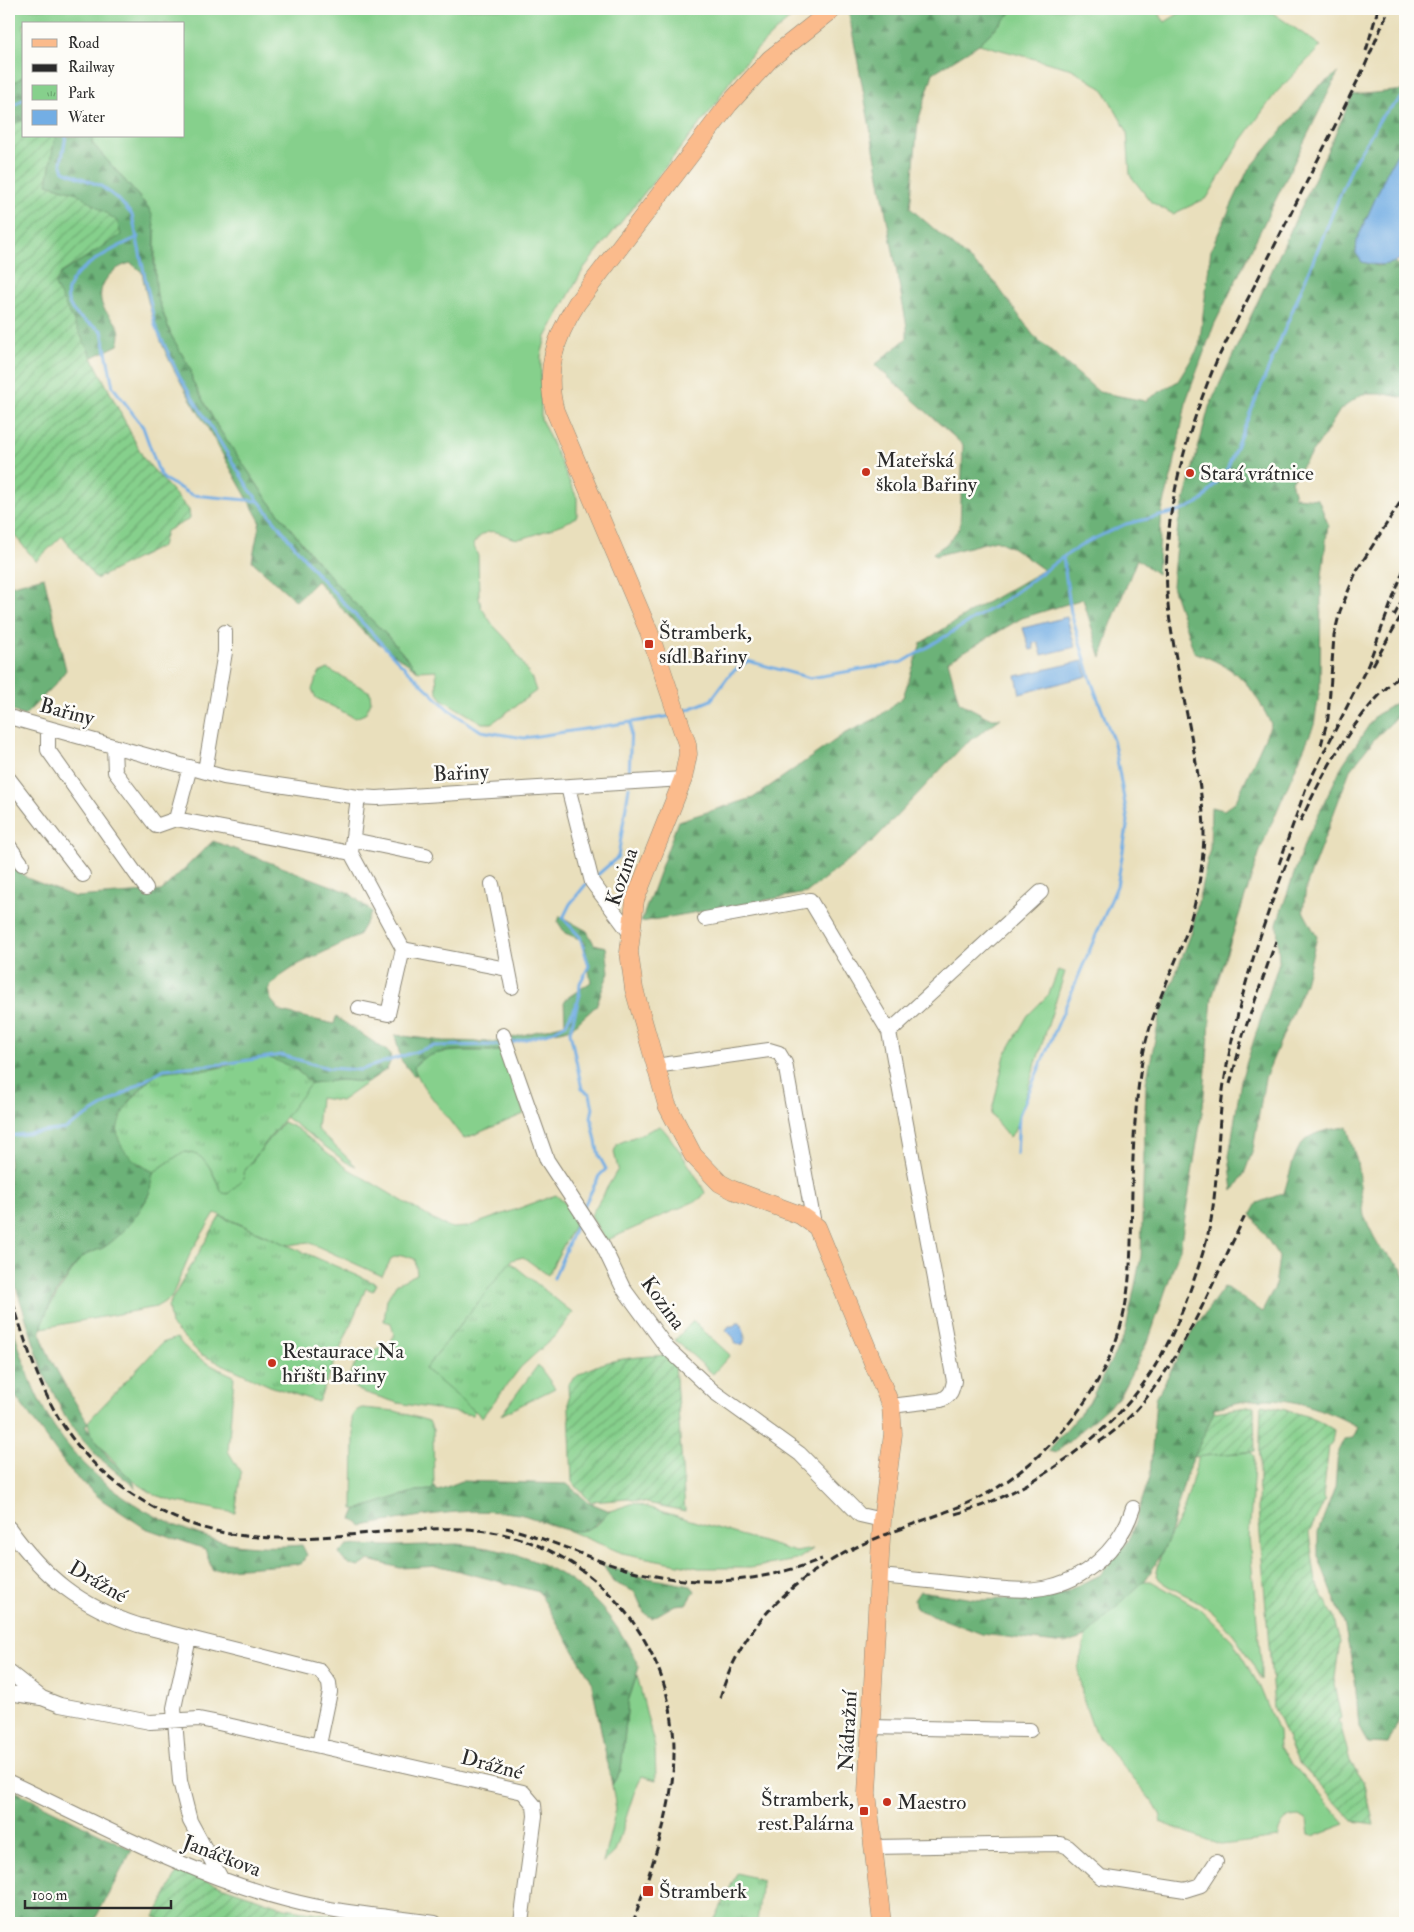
<svg xmlns="http://www.w3.org/2000/svg" width="1414" height="1932" viewBox="0 0 1414 1932" font-family="'IM FELL Double Pica',serif">
	<defs>
		<pattern id="forest-firs" width="22" height="20" patternUnits="userSpaceOnUse" patternTransform="scale(1.25)"><rect width="22" height="20" fill="#6cb278"/><path d="M5 1l3.5 6h-7zM16 11l3.5 6h-7z" fill="#599163"/></pattern>
		<pattern id="park-tufts" width="24" height="20" patternUnits="userSpaceOnUse" patternTransform="scale(1.25)"><rect width="24" height="20" fill="#86d08c"/><path d="M3 7l-1-3M5 7V3M7 7l1-3M15 17l-1-3M17 17v-4M19 17l1-3" fill="none" stroke="#6ea973"/></pattern>
		<pattern id="garden-furrows" width="10" height="10" patternUnits="userSpaceOnUse" patternTransform="scale(1.25)"><rect width="10" height="10" fill="#86d08c"/><path d="M-1 1l2-2M0 10L10 0M9 11l2-2" fill="none" stroke="#6ea973"/></pattern>
	</defs>
	<rect width="100%" height="100%" fill="#fdfcf7"/>
	<filter id="ink" filterUnits="userSpaceOnUse"><feTurbulence type="fractalNoise" baseFrequency=".02" numOctaves="2"/><feDisplacementMap in="SourceGraphic" scale="10" xChannelSelector="R" yChannelSelector="G"/><feConvolveMatrix kernelMatrix="1 2 1 2 8 2 1 2 1" color-interpolation-filters="sRGB"/></filter>
	<filter id="wash" filterUnits="userSpaceOnUse"><feTurbulence type="fractalNoise" baseFrequency=".0096" numOctaves="4" result="noise"/><feDisplacementMap in="SourceGraphic" scale="20" xChannelSelector="R" yChannelSelector="G"/><feGaussianBlur stdDeviation="1.12" result="paint"/><feColorMatrix in="noise" values="0 0 0 0 0 0 0 0 0 0 0 0 0 0 0 0 0 1.4 0 .05"/><feComposite in="paint" operator="in"/></filter>
	<g filter="url(#wash)">
		<rect width="100%" height="100%" fill="#e9dfbc"/>
		<path fill="#86d08c" stroke="#587e5c" d="M 9,9 L 802,9 C 770,35 735,67 716,104 L 584,268 L 546,337 L 541,356 L 541,419 L 577,498 L 577,516 L 572,520 C 556,526 540,534 523,538 C 504,543 494,517 473,544 L 478,556 L 479,597 L 481,607 L 493,625 L 510,643 L 532,679 L 536,691 L 492,723 L 482,723 L 443,700 L 437,692 L 436,670 L 418,671 L 384,632 L 350,599 L 306,548 L 265,496 L 217,426 L 192,380 L 191,370 L 171,335 L 157,296 L 155,284 L 155,231 L 148,207 L 92,143 L 93,136 L 184,136 L 184,24 L 24,24 L 24,76 L 9,86 Z
			M 1015,9 L 1155,9 L 1165,22 L 1186,9 L 1267,9 L 1321,46 L 1275,94 L 1239,144 L 1207,198 L 1173,214 L 1151,202 L 1130,175 L 1127,131 L 1103,89 L 1072,69 L 979,44 Z
			M 328,669 L 370,692 L 371,702 L 365,714 L 355,718 L 316,698 L 312,689 L 319,673 Z
			M 1058,970 L 1065,972 L 1014,1132 L 1009,1137 L 991,1115 L 1005,1055 L 1028,1015 L 1049,994 Z
			M 461,1051 L 503,1051 L 524,1114 L 466,1138 L 462,1137 L 423,1086 L 413,1067 C 424,1052 444,1052 461,1051 Z
			M 341,1080 L 368,1082 L 341,1101 L 320,1098 L 317,1129 L 356,1166 L 346,1162 L 284,1116 L 311,1083 Z
			M 283,1122 L 296,1128 L 347,1168 L 441,1224 L 453,1228 L 467,1227 L 556,1195 L 565,1203 L 576,1219 L 573,1227 L 548,1275 L 523,1257 L 512,1260 L 425,1369 L 475,1410 L 472,1415 L 398,1403 L 360,1391 L 355,1388 L 350,1378 C 356,1351 371,1354 390,1344 L 394,1335 L 391,1323 L 384,1321 L 387,1299 L 396,1284 L 417,1274 L 415,1259 L 402,1255 L 392,1258 L 382,1276 L 308,1242 L 290,1245 L 283,1243 L 215,1213 L 191,1252 L 171,1298 L 156,1307 L 42,1328 L 43,1317 L 79,1260 L 85,1254 L 103,1248 L 121,1232 L 145,1202 L 150,1192 L 151,1177 L 154,1172 L 183,1152 L 196,1154 L 206,1160 L 221,1190 L 244,1178 L 243,1173 Z
			M 660,1126 C 666,1129 703,1185 705,1193 L 700,1199 L 605,1241 L 591,1215 L 618,1169 L 614,1152 L 617,1144 Z
			M 693,1321 L 730,1355 L 713,1374 L 675,1340 Z
			M 177,1338 C 191,1357 212,1366 234,1376 L 228,1451 L 241,1473 L 235,1513 L 173,1501 L 155,1495 L 132,1480 L 120,1468 L 91,1435 L 88,1422 L 93,1416 L 162,1343 Z
			M 538,1365 L 555,1388 L 501,1415 Z
			M 362,1408 L 395,1411 L 429,1421 L 433,1430 L 434,1486 L 432,1490 L 416,1491 L 360,1509 L 353,1509 L 354,1431 C 351,1420 350,1412 362,1408 Z
			M 1251,1452 L 1254,1456 L 1254,1466 L 1249,1538 L 1261,1661 L 1261,1680 C 1245,1650 1228,1622 1199,1602 C 1185,1594 1168,1588 1156,1576 L 1161,1554 L 1184,1509 L 1199,1456 Z
			M 634,1503 L 796,1552 L 813,1549 L 797,1560 L 750,1568 L 699,1568 L 622,1553 L 557,1526 L 579,1531 L 597,1525 L 610,1511 Z
			M 1143,1581 L 1151,1581 L 1199,1608 L 1232,1640 L 1260,1687 L 1278,1732 L 1279,1749 L 1345,1824 L 1313,1836 L 1309,1835 L 1307,1821 L 1299,1816 C 1285,1816 1279,1824 1278,1838 L 1221,1845 L 1159,1822 L 1161,1816 L 1154,1804 L 1094,1731 L 1083,1699 L 1078,1668 L 1086,1636 Z
			M 637,1675 L 655,1748 L 656,1780 L 642,1776 L 634,1793 L 615,1852 L 603,1863 L 616,1809 L 612,1785 L 621,1770 L 628,1702 Z"/>
		<path fill="url(#forest-firs)" stroke="#4c6e52" d="M 848,9 L 1015,9 L 979,44 L 933,73 L 918,122 L 910,208 L 993,280 L 1033,335 L 1099,392 L 1145,401 L 1178,381 L 1199,347 L 1211,249 L 1247,172 L 1318,87 L 1338,73 L 1214,325 L 1187,398 L 1173,470 L 1162,511 L 1157,574 L 1137,559 L 1110,627 L 1101,658 L 1083,599 L 1022,618 L 948,661 L 959,702 L 989,718 L 1001,718 L 962,747 L 874,840 L 806,893 L 641,922 L 678,821 L 753,798 L 844,734 L 877,718 L 903,697 L 921,643 L 977,608 L 1044,570 L 1013,548 L 996,540 L 935,556 L 933,553 L 948,543 L 960,527 L 963,445 L 875,365 L 907,338 L 907,327 Z
			M 24,76 L 24,120 L 9,126 L 9,86 Z
			M 1405,90 L 1405,140 L 1387,172 L 1357,240 L 1356,253 L 1362,262 L 1378,266 L 1394,262 L 1405,270 L 1405,398 L 1385,394 L 1362,394 L 1340,410 L 1324,436 L 1291,481 L 1295,497 L 1318,499 L 1328,524 L 1321,585 L 1320,688 L 1314,725 L 1261,848 L 1212,998 L 1203,1106 L 1180,1248 L 1149,1339 L 1119,1397 L 1056,1453 L 1048,1451 L 1089,1403 L 1125,1334 L 1141,1256 L 1146,1083 L 1160,1015 L 1191,934 L 1210,848 L 1211,807 L 1224,810 L 1236,801 L 1271,724 C 1250,681 1238,669 1194,652 L 1172,586 L 1178,524 L 1209,407 L 1353,95 Z
			M 55,136 L 93,136 L 92,143 L 148,207 L 152,215 L 155,231 L 154,260 L 157,296 L 171,335 L 191,370 L 192,380 L 217,426 L 265,496 L 306,548 L 350,599 L 384,632 L 418,671 L 364,633 L 317,581 L 296,601 L 252,561 L 260,521 C 242,489 224,457 206,425 C 173,370 153,337 142,272 L 131,263 C 112,267 94,286 103,307 C 107,314 114,319 118,326 C 121,332 120,339 118,345 L 91,358 L 54,285 L 61,273 L 121,235 L 77,193 L 47,184 Z
			M 44,577 L 66,670 L 55,685 L 24,716 L 9,709 L 9,584 L 13,585 Z
			M 1405,697 L 1405,710 L 1376,737 L 1350,770 L 1306,887 L 1303,911 L 1317,937 L 1305,983 L 1265,1078 L 1253,1150 L 1244,1174 L 1233,1191 L 1229,1156 L 1241,1080 L 1279,962 L 1277,923 L 1305,842 L 1343,764 L 1375,716 Z
			M 213,841 L 348,892 L 372,912 L 358,936 L 299,964 L 281,976 L 269,988 L 271,1000 L 281,1012 L 334,1024 L 336,1017 L 390,1053 L 391,1060 L 387,1069 L 368,1082 L 341,1080 L 311,1083 L 294,1068 L 242,1060 L 208,1070 L 161,1073 L 146,1083 L 129,1102 L 138,1164 L 154,1172 C 150,1179 152,1187 149,1194 C 141,1211 125,1232 110,1243 C 101,1251 88,1251 79,1260 C 64,1282 46,1304 41,1330 C 38,1344 79,1408 88,1423 L 85,1426 L 109,1458 L 132,1480 L 136,1488 L 98,1457 L 80,1437 L 65,1417 L 43,1372 L 9,1265 L 9,862 L 27,878 L 75,897 L 161,891 Z
			M 560,916 L 587,931 L 594,944 L 606,947 L 609,972 L 596,1006 L 572,1028 L 514,1042 L 511,1038 L 565,1024 L 564,1000 L 591,982 L 584,941 L 565,933 L 558,922 Z
			M 395,1035 L 443,1041 L 501,1042 L 503,1051 C 478,1051 429,1045 414,1067 L 416,1075 L 414,1076 L 401,1060 Z
			M 1347,1127 L 1357,1162 L 1364,1216 L 1378,1245 L 1402,1269 L 1405,1278 L 1405,1708 L 1388,1744 L 1368,1743 L 1359,1727 L 1355,1680 L 1344,1623 L 1318,1556 L 1318,1532 L 1335,1487 L 1338,1451 L 1344,1439 L 1353,1438 L 1358,1427 C 1330,1412 1296,1398 1263,1399 C 1247,1399 1230,1405 1214,1408 L 1214,1412 L 1186,1475 L 1169,1538 L 1155,1565 L 1146,1579 L 1085,1637 L 1065,1644 L 982,1634 L 916,1609 L 914,1600 L 920,1591 L 981,1600 L 1054,1597 L 1100,1575 L 1129,1540 L 1150,1476 L 1156,1398 L 1193,1330 L 1224,1287 C 1234,1290 1250,1305 1262,1312 L 1275,1287 L 1279,1257 L 1251,1214 L 1257,1203 L 1284,1193 C 1298,1147 1294,1133 1347,1127 Z
			M 9,1314 C 18,1343 26,1373 39,1400 C 75,1475 151,1526 230,1543 C 254,1547 278,1547 302,1545 L 307,1555 L 301,1564 L 212,1570 L 205,1549 L 145,1528 L 102,1500 L 71,1472 L 16,1397 L 9,1401 Z
			M 462,1481 L 567,1484 L 588,1502 L 610,1511 C 601,1520 591,1531 578,1531 C 558,1531 538,1518 519,1514 C 466,1506 414,1517 362,1526 L 352,1519 L 356,1510 L 416,1491 L 432,1490 L 434,1486 L 436,1491 Z
			M 457,1544 C 545,1552 602,1586 639,1667 L 628,1702 L 621,1770 L 612,1785 L 591,1680 L 539,1592 L 440,1566 L 400,1568 L 369,1560 L 359,1567 C 349,1565 343,1562 339,1553 L 347,1545 L 393,1546 Z
			M 603,1565 L 638,1576 L 691,1586 L 695,1591 L 686,1604 L 675,1605 L 652,1618 L 644,1613 L 635,1592 L 613,1582 Z
			M 9,1788 L 132,1850 L 93,1923 L 9,1923 Z"/>
		<path fill="url(#park-tufts)" stroke="#587e5c" d="M 265,1056 L 294,1068 L 311,1083 L 243,1173 L 244,1178 L 228,1194 L 223,1193 C 212,1175 209,1152 183,1152 L 154,1172 C 117,1154 104,1130 135,1096 C 142,1088 150,1078 160,1073 C 173,1068 192,1071 206,1070 C 225,1068 246,1059 265,1056 Z
			M 220,1216 L 377,1284 L 373,1291 L 366,1288 L 318,1402 L 270,1386 L 200,1354 L 171,1325 L 168,1306 Z
			M 510,1262 L 573,1313 L 556,1335 L 521,1367 L 482,1417 L 425,1369 Z
			M 737,1873 L 762,1880 L 757,1923 L 713,1923 Z"/>
		<path fill="url(#garden-furrows)" stroke="#587e5c" d="M 24,120 L 24,136 L 55,136 L 47,184 L 77,193 L 117,221 L 121,235 L 61,273 L 55,285 L 144,459 L 189,510 L 190,519 L 166,531 L 162,546 L 96,579 L 62,536 L 36,561 L 9,529 L 9,126 Z
			M 668,1355 L 675,1364 L 685,1511 L 628,1499 L 591,1502 L 572,1482 L 568,1384 C 593,1358 635,1357 668,1355 Z
			M 1261,1405 C 1289,1410 1311,1415 1334,1430 L 1332,1442 L 1329,1446 L 1323,1497 L 1325,1500 L 1309,1533 L 1316,1582 L 1333,1615 L 1340,1642 L 1334,1684 L 1341,1718 L 1339,1719 L 1350,1761 L 1363,1781 L 1374,1824 L 1353,1821 L 1298,1762 L 1274,1708 L 1258,1510 Z
			M 1254,1406 L 1255,1451 L 1194,1457 L 1214,1412 Z
			M 178,1871 L 285,1908 L 385,1923 L 168,1923 L 155,1917 Z"/>
		<path fill="#73aee4" stroke="#4f6c88" d="M 1405,140 L 1405,254 C 1395,267 1377,266 1362,262 L 1356,253 L 1357,240 L 1387,172 Z
			M 1067,617 L 1075,647 L 1042,655 L 1038,642 L 1033,643 L 1034,649 L 1030,650 L 1023,628 Z
			M 1083,661 L 1087,676 L 1020,694 L 1016,676 Z
			M 737,1323 L 740,1323 C 744,1330 748,1338 742,1345 L 735,1344 L 734,1338 L 726,1330 L 729,1326 L 733,1326 Z"/>
		<g fill="none" stroke-linecap="round" stroke-linejoin="round">
			<path stroke="#73aee4" stroke-width="3" d="M 9,108 L 24,99
				M 66,136 L 61,163 L 64,171 L 101,186 L 119,200 L 132,215 L 155,325 L 179,376 L 250,490 L 317,574 L 396,659 L 449,710 L 481,731 L 524,738 L 672,716
				M 138,237 C 114,249 43,278 76,314 C 83,322 94,325 102,331 L 113,387 L 143,427 L 159,472 L 164,479 L 192,495 L 258,501
				M 682,712 L 711,700 L 731,673 L 748,661 L 810,678 L 903,662 L 1005,600 L 1063,557 L 1087,542 L 1126,524 L 1181,511 L 1202,501 L 1227,469 L 1353,164 L 1382,116 L 1405,95
				M 629,778 L 631,723
				M 595,877 L 618,857 L 629,787
				M 580,994 L 570,1032 L 582,1089 L 590,1094 L 593,1108 L 591,1117 L 599,1156 L 606,1169 L 599,1176 L 583,1208
				M 579,996 L 580,983 L 589,966 L 580,937 L 563,918 L 570,904 L 587,883
				M 511,1043 L 552,1032 L 566,1024 L 576,1004
				M 9,1136 L 65,1129 L 164,1069 L 223,1064 L 281,1055 L 328,1068 L 360,1070 L 433,1046 L 501,1045
				M 1017,1154 L 1019,1115 L 1117,886 L 1128,821 L 1114,743 L 1091,680 L 1071,613 L 1063,557
				M 554,1278 L 579,1218"/>
		</g>
	</g>
	<g filter="url(#ink)">
		<g fill="none" stroke-linecap="round" stroke-linejoin="round">
			<g stroke="#8a8574" stroke-width="16">
				<path id="minor" d="M 9,717 L 224,777 L 358,797 L 377,798 L 683,779
					M 48,728 L 48,750 L 146,888
					M 114,746 L 115,772 L 156,826 L 176,819 L 351,853
					M 205,771 L 225,652 L 225,632
					M 9,779 L 83,875
					M 568,787 L 592,882 L 630,933
					M 358,797 L 351,853 L 403,949 L 388,1014 L 359,1008
					M 176,819 L 190,767
					M 353,840 L 426,855
					M 9,846 L 22,864
					M 492,884 L 512,987
					M 705,919 L 810,900 L 889,1032 L 954,1381 C 952,1391 951,1395 941,1400 L 891,1406
					M 403,949 L 507,969
					M 889,1032 L 1041,892
					M 503,1035 L 547,1160 L 602,1244 L 623,1288 L 667,1348 L 714,1392 L 800,1454 L 860,1515 L 882,1520
					M 655,1066 L 769,1050 L 779,1053 L 785,1063 L 814,1224
					M 9,1528 C 44,1577 80,1606 138,1625 L 320,1671 L 329,1683 L 330,1692 L 319,1745
					M 879,1576 C 910,1579 942,1582 974,1586 C 996,1588 1021,1592 1043,1588 C 1085,1581 1120,1549 1133,1508
					M 189,1638 L 174,1708 L 180,1781 L 190,1821 L 221,1878
					M 9,1672 L 42,1698 L 60,1705 L 150,1722 L 199,1719 L 214,1722 L 523,1792 L 534,1805 L 535,1816 L 521,1923
					M 9,1693 L 41,1698
					M 869,1727 L 1030,1730
					M 9,1782 C 100,1825 191,1875 288,1900 C 336,1913 386,1916 435,1923
					M 873,1847 L 1061,1844 L 1068,1847 L 1101,1877 L 1185,1890 L 1201,1885 L 1216,1862"/>
			</g>
			<g stroke="#8a8574" stroke-width="19">
				<path id="major" d="M 833,9 L 770,59 L 729,104 L 577,303 C 555,338 544,370 555,411 L 649,632 L 687,744 L 688,754 L 683,779 L 635,900 L 629,952 L 634,989 L 667,1105 L 693,1155 L 720,1183 L 733,1190 L 800,1215 L 817,1227 L 891,1406 L 893,1434 L 882,1520 L 867,1793 L 882,1923"/>
			</g>
			<use href="#minor" stroke="#fff" stroke-width="14"/>
			<use href="#major" stroke="#fbbb8c" stroke-width="18"/>
			<path stroke="#2b2b2b" stroke-width="3" stroke-dasharray="8 4" stroke-linecap="butt" d="M 1366,51 L 1378,9
				M 1394,616 L 1405,595
				M 1373,665 L 1405,609
				M 1321,745 L 1328,718 L 1334,636 L 1340,611 L 1357,570 L 1405,495
				M 1300,822 C 1327,765 1356,712 1405,671
				M 1279,864 L 1306,788 L 1368,665 L 1405,566
				M 1230,1084 L 1243,1035 L 1276,941
				M 9,1290 C 39,1387 59,1455 155,1508 C 254,1563 359,1525 465,1529 C 582,1534 675,1635 674,1752 C 674,1810 650,1869 633,1923
				M 1099,1442 C 1169,1397 1209,1289 1245,1216
				M 955,1514 C 993,1504 1027,1486 1059,1464 C 1125,1418 1160,1372 1188,1296 C 1197,1272 1206,1246 1211,1220 C 1219,1173 1217,1124 1225,1077 C 1238,998 1263,921 1293,847
				M 506,1528 C 540,1536 570,1550 603,1562 C 679,1588 746,1588 822,1559
				M 898,1530 C 930,1517 965,1507 995,1489 C 1061,1448 1117,1373 1127,1295 C 1132,1261 1131,1225 1132,1191 C 1133,1147 1135,1104 1142,1061 C 1149,1015 1172,974 1187,931 C 1197,901 1203,867 1204,835 C 1204,811 1200,787 1196,763 C 1188,716 1177,669 1170,622 C 1157,532 1182,444 1216,362 L 1364,68 L 1389,9
				M 720,1698 C 746,1609 819,1556 904,1528"/>
		</g>
	</g>
	<g fill="#c8321e" stroke="#fdfcf7" stroke-width="2">
		<circle cx="866" cy="472" r="5"/>
		<circle cx="1190" cy="473" r="5"/>
		<rect x="644" y="639" width="10" height="10" rx="2.5"/>
		<circle cx="272" cy="1363" r="5"/>
		<circle cx="887" cy="1802" r="5"/>
		<rect x="859" y="1806" width="10" height="10" rx="2.5"/>
		<rect x="642" y="1885" width="12" height="12" rx="2.5"/>
	</g>
	<g text-anchor="middle" dominant-baseline="central" stroke-width="5" stroke-linejoin="round" paint-order="stroke">
		<g font-size="21" fill="#2b2b2b" stroke="#fdfcf7" text-anchor="start">
			<text x="876" y="460">Mateřská<tspan x="876" dy="24">škola Bařiny</tspan></text>
			<text x="1200" y="473">Stará vrátnice</text>
			<text x="659" y="632">Štramberk,<tspan x="659" dy="24">sídl.Bařiny</tspan></text>
			<text x="282" y="1351">Restaurace Na<tspan x="282" dy="24">hřišti Bařiny</tspan></text>
			<text x="854" y="1799" text-anchor="end">Štramberk,<tspan x="854" dy="24">rest.Palárna</tspan></text>
			<text x="897" y="1802">Maestro</text>
			<text x="659" y="1891">Štramberk</text>
		</g>
		<g font-size="21" fill="#2b2b2b" stroke="#fdfcf7">
			<text transform="translate(67 712) rotate(15)">Bařiny</text>
			<text transform="translate(461 773) rotate(-3)">Bařiny</text>
			<text transform="translate(622 877) rotate(-71)">Kozina</text>
			<text transform="translate(663 1303) rotate(54)">Kozina</text>
			<text transform="translate(98 1582) rotate(30)">Drážné</text>
			<text transform="translate(848 1731) rotate(-87)">Nádražní</text>
			<text transform="translate(492 1765) rotate(15)">Drážné</text>
			<text transform="translate(222 1856) rotate(21)">Janáčkova</text>
		</g>
	</g>
	<rect width="1414" height="1932" fill="none" stroke="#fdfcf7" stroke-width="30"/>
	<rect x="22" y="22" width="162" height="115" fill="#fdfcf7" stroke="#a9a8a5"/>
	<rect x="32" y="39" width="25" height="8" fill="#fbbb8c" stroke="#a9a8a5"/>
	<text x="68" y="48" font-size="15" fill="#2b2b2b">Road</text>
	<rect x="32" y="64" width="25" height="8" fill="#2b2b2b" stroke="#a9a8a5"/>
	<text x="68" y="72" font-size="15" fill="#2b2b2b">Railway</text>
	<rect x="32" y="85" width="25" height="15" fill="url(#park-tufts)" stroke="#a9a8a5"/>
	<text x="68" y="98" font-size="15" fill="#2b2b2b">Park</text>
	<rect x="32" y="110" width="25" height="15" fill="#73aee4" stroke="#a9a8a5"/>
	<text x="68" y="122" font-size="15" fill="#2b2b2b">Water</text>
	<path d="M25 1900v8h146v-8" fill="none" stroke="#2b2b2b" stroke-width="2.5"/>
	<text x="32" y="1900" font-size="15" fill="#2b2b2b" stroke="#fdfcf7" stroke-width="4" paint-order="stroke">100 m</text>
</svg>
